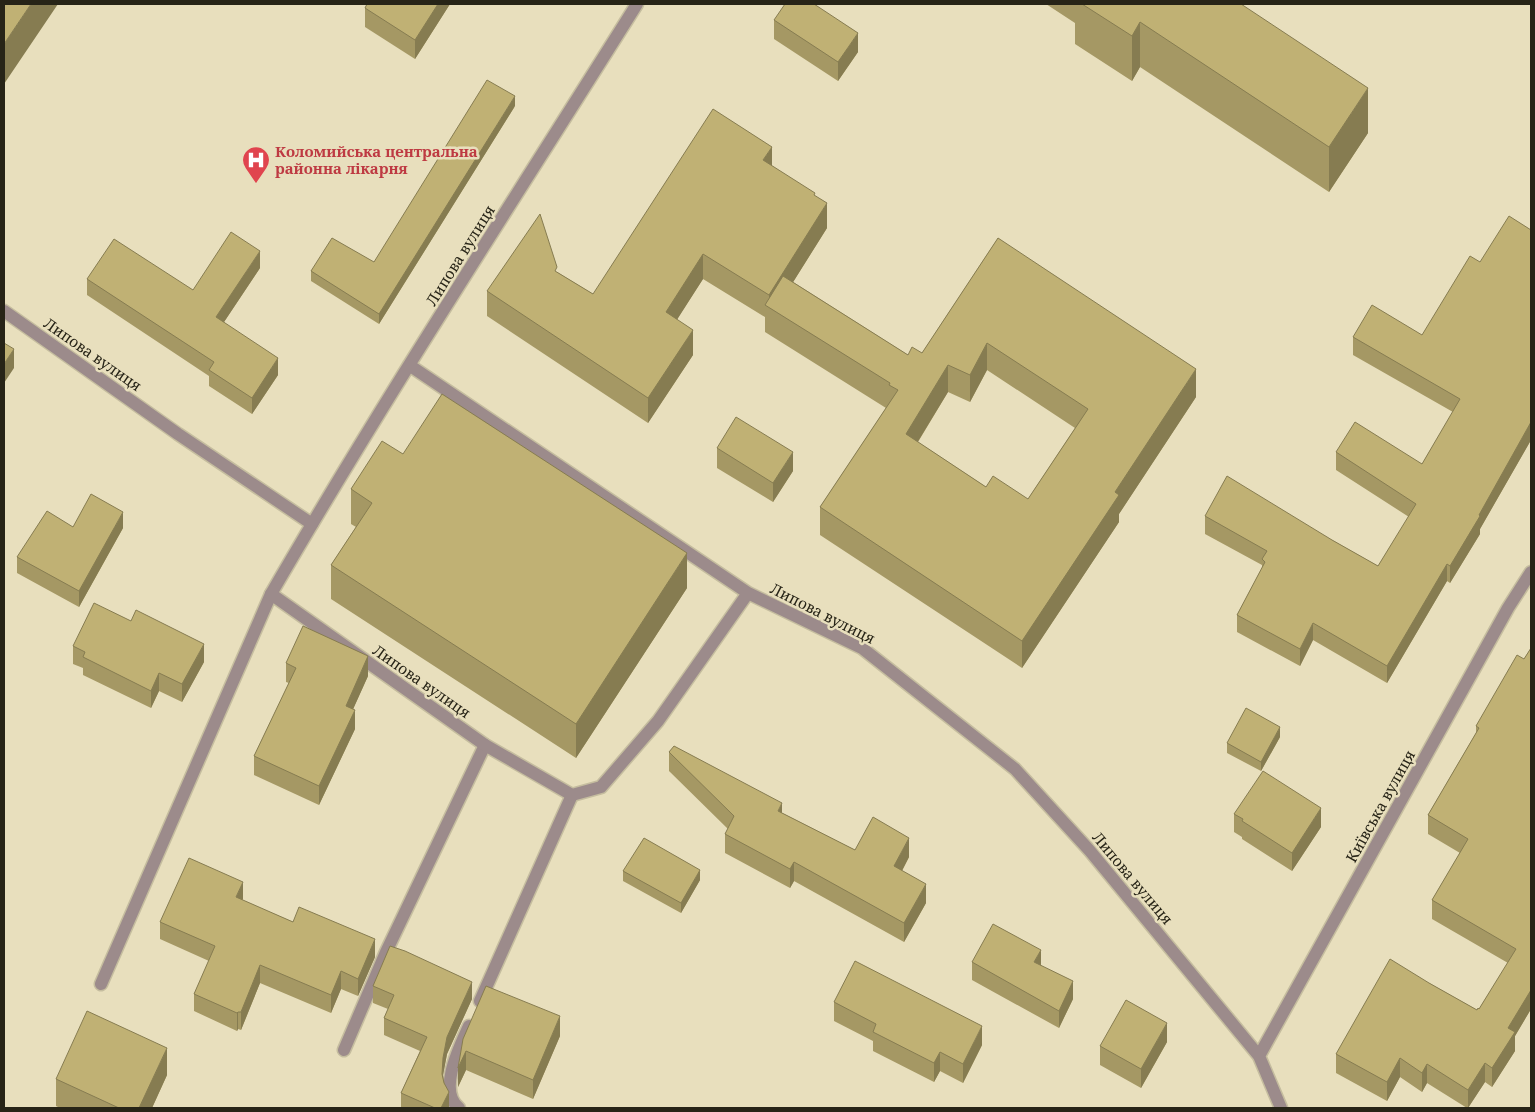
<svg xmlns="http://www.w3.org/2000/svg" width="1535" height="1112" viewBox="0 0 1535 1112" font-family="'Noto Serif',serif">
	<rect width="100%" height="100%" fill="#e8dfbd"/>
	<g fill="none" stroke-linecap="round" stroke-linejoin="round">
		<g stroke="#c5bd9f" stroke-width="15">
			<path id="service" d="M 4,311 L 178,434 L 312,524
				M 101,984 L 271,594
				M 480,1001 L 572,795
				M 344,1050 L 386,952 L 485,745
				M 459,1108 C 437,1091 460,1046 469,1026"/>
		</g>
		<g stroke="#c5bd9f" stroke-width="15">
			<path id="minor" d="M 637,4 C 514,200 387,394 271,594 L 485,745 L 572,795 L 601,787 L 658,721 L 748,593 L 862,648 L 1015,769 L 1090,851 L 1259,1056 L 1281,1108
				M 409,365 L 748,593
				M 1259,1056 L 1508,608 L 1531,572"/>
		</g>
		<use href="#service" stroke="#9c8b8b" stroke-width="12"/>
		<use href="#minor" stroke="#9c8b8b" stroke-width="12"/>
	</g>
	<path fill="#a59864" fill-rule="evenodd" d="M 367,4 L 450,4 L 415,59 L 365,27 L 365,8 Z
		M 1046,4 L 1241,4 L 1368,133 L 1329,192 L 1140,67 L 1132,81 L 1075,44 L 1075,23 Z
		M 774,20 L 858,52 L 838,81 L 774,39 Z
		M 515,106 L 379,324 L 311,281 L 311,271 L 374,262 Z
		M 772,166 L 815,196 L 827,228 L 793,282 L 908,355 L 922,353 L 998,238 L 1196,397 L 1119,514 L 1119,522 L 1022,668 L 820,535 L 820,507 L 886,408 L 765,332 L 765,317 L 703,279 L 677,319 L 693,355 L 648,423 L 487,316 L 487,291 L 557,272 L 593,294 ZM 987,370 L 1075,428 L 1028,499 L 986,487 L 918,442 L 948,392 L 970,402 Z
		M 1531,230 L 1531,440 L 1480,529 L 1480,534 L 1450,583 L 1447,581 L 1387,683 L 1313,640 L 1300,666 L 1237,632 L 1237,615 L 1262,568 L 1262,565 L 1205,534 L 1205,516 L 1332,540 L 1378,566 L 1409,517 L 1336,470 L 1336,452 L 1422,464 L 1453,412 L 1353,355 L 1353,337 L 1422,335 L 1480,262 Z
		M 260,268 L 224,322 L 278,375 L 252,414 L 209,386 L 209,376 L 87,295 L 87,279 L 193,290 Z
		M 717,448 L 793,471 L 773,502 L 717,468 Z
		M 403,454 L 687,588 L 576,758 L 331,599 L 331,565 L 356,527 L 351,524 L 351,489 Z
		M 73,527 L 123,528 L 79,607 L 17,573 L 17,557 Z
		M 73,646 L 204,662 L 182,702 L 159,691 L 151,708 L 83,675 L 83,668 L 73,664 Z
		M 1531,648 L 1531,1009 L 1515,1036 L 1515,1051 L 1492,1087 L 1485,1082 L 1468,1108 L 1467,1108 L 1427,1083 L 1422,1092 L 1400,1077 L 1387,1101 L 1336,1073 L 1336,1054 L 1429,983 L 1477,1010 L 1479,1009 L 1508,963 L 1432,919 L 1432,900 L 1460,853 L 1428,834 L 1428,815 L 1476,733 L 1476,726 L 1524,659 Z
		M 286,663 L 368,676 L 353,709 L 355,729 L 319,805 L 254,775 L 254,756 L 289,683 L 286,682 Z
		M 1280,737 L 1261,771 L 1227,753 L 1227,743 Z
		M 669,752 L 782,813 L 855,850 L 909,857 L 902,871 L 926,903 L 904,942 L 794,881 L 790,888 L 725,853 L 725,834 L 728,829 L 669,771 Z
		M 1234,814 L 1321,827 L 1292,871 L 1242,839 L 1242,837 L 1234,832 Z
		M 623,871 L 700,880 L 681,913 L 623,881 Z
		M 242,900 L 375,957 L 358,996 L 341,989 L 331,1013 L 260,983 L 241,1030 L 238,1029 L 237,1031 L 194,1011 L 194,994 L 209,961 L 160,939 L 160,922 Z
		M 972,962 L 1041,965 L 1073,999 L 1059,1028 L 972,980 Z
		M 373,986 L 472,999 L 447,1054 L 443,1075 L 449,1108 L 401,1108 L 401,1093 L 420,1051 L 384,1035 L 384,1018 L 388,1009 L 373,1003 Z
		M 834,1002 L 982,1045 L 963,1083 L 940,1071 L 934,1082 L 873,1051 L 873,1041 L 834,1021 Z
		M 560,1036 L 533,1099 L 466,1070 L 458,1087 L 463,1039 Z
		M 1167,1042 L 1141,1088 L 1100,1065 L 1100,1046 Z
		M 167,1075 L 152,1108 L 60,1108 L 56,1106 L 56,1079 Z"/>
	<path fill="#867c51" d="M 31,4 L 58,4 L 4,84 L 4,44 Z
		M 438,4 L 450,4 L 415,59 L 415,40 Z
		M 1140,22 L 1140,67 L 1132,81 L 1132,36 Z
		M 858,33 L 858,52 L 838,81 L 838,62 Z
		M 1368,88 L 1368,133 L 1329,192 L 1329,147 Z
		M 515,96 L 515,106 L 379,324 L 379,314 Z
		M 772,147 L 772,172 L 763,160 Z
		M 827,203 L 827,228 L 775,311 L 769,307 L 769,295 Z
		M 260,251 L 260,268 L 216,334 L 216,317 Z
		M 703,254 L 703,279 L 666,337 L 666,312 Z
		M 693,330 L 693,355 L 648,423 L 648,398 Z
		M 987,343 L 987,370 L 970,402 L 970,375 Z
		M 14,349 L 14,368 L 4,383 L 4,364 Z
		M 278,358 L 278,375 L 252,414 L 252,398 Z
		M 948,365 L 948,392 L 906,461 L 906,434 Z
		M 1196,369 L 1196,397 L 1119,514 L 1119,522 L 1022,668 L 1022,641 L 1115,492 Z
		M 1531,422 L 1531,440 L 1480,529 L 1480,534 L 1450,583 L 1450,566 Z
		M 793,452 L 793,471 L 773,502 L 773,483 Z
		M 123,512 L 123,528 L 79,607 L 79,591 Z
		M 687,553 L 687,588 L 576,758 L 576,724 Z
		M 1447,564 L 1447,581 L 1387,683 L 1387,666 Z
		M 1313,623 L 1313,640 L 1300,666 L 1300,649 Z
		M 204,644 L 204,662 L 182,702 L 182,684 Z
		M 368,656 L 368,676 L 346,725 L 346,706 Z
		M 159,673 L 159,691 L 151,708 L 151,691 Z
		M 355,710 L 355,729 L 319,805 L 319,786 Z
		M 1280,727 L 1280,737 L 1261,771 L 1261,762 Z
		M 782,803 L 782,822 L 778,811 Z
		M 1321,808 L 1321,827 L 1292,871 L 1292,853 Z
		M 909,838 L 909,857 L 894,886 L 894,866 Z
		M 794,862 L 794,881 L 790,888 L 790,869 Z
		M 700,870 L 700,880 L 681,913 L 681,903 Z
		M 243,882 L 243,899 L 236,914 L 236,897 Z
		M 926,884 L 926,903 L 904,942 L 904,923 Z
		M 375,939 L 375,957 L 358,996 L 358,979 Z
		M 1041,950 L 1041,968 L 1034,962 Z
		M 260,965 L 260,983 L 241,1030 L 241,1012 Z
		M 341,971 L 341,989 L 331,1013 L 331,995 Z
		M 1073,981 L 1073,999 L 1059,1028 L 1059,1011 Z
		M 472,982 L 472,999 L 447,1054 L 443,1075 L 442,1091 L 443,1058 L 447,1037 Z
		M 1531,990 L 1531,1009 L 1515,1036 L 1515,1051 L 1492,1087 L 1492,1068 L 1508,1028 Z
		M 238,1012 L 238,1029 L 237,1031 L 237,1013 Z
		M 560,1016 L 560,1036 L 533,1099 L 533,1080 Z
		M 1167,1023 L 1167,1042 L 1141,1088 L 1141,1069 Z
		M 982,1026 L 982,1045 L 963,1083 L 963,1064 Z
		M 167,1048 L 167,1075 L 152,1108 L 139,1108 Z
		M 466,1051 L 466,1070 L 458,1087 L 458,1068 Z
		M 940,1052 L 940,1071 L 934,1082 L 934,1063 Z
		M 1400,1058 L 1400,1077 L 1387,1101 L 1387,1082 Z
		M 1485,1063 L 1485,1082 L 1468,1108 L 1468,1090 Z
		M 1427,1064 L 1427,1083 L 1422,1092 L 1422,1073 Z
		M 449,1092 L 449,1108 L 441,1108 Z"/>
	<path fill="#c0b174" stroke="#867c51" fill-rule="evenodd" d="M 4,4 L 31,4 L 4,44 Z
		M 367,4 L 438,4 L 415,40 L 365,8 Z
		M 785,4 L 814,4 L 858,33 L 838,62 L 774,20 Z
		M 1082,4 L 1241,4 L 1368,88 L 1329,147 L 1140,22 L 1132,36 Z
		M 487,80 L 515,96 L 379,314 L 311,271 L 332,238 L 374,262 Z
		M 713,109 L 772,147 L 763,160 L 815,193 L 814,195 L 827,203 L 769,295 L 703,254 L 666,312 L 693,330 L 648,398 L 487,291 L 540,214 L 557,267 L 555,271 L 593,294 Z
		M 1509,216 L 1531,230 L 1531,422 L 1479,515 L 1480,516 L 1450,566 L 1447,564 L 1387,666 L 1313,623 L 1300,649 L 1237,615 L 1265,562 L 1262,559 L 1267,551 L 1205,516 L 1227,476 L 1332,540 L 1378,566 L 1416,504 L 1336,452 L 1355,422 L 1422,464 L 1460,399 L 1353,337 L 1372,305 L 1422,335 L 1470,256 L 1480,262 Z
		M 231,232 L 260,251 L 216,317 L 278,358 L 252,398 L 209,370 L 214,362 L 87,279 L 114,239 L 193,290 Z
		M 998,238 L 1196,369 L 1115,492 L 1119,495 L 1022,641 L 820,507 L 898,390 L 889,385 L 890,383 L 765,305 L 783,276 L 908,355 L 912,347 L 922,353 ZM 987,343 L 1088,409 L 1028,499 L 993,476 L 986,487 L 906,434 L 948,365 L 970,375 Z
		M 4,343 L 14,349 L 4,364 Z
		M 442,394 L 687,553 L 576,724 L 331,565 L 372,503 L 351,489 L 382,441 L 403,454 Z
		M 736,417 L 793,452 L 773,483 L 717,448 Z
		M 91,494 L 123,512 L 79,591 L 17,557 L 47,511 L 73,527 Z
		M 94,603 L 131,621 L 136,610 L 204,644 L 182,684 L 159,673 L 151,691 L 83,657 L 85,652 L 73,646 Z
		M 303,626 L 368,656 L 346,706 L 355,710 L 319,786 L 254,756 L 296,668 L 286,663 Z
		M 1531,648 L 1531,832 L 1530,833 L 1531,834 L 1531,990 L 1508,1028 L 1515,1032 L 1492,1068 L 1485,1063 L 1468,1090 L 1427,1064 L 1422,1073 L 1400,1058 L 1387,1082 L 1336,1054 L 1390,959 L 1429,983 L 1477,1010 L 1478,1008 L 1479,1009 L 1516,949 L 1432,900 L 1468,839 L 1428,815 L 1479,728 L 1476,726 L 1517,655 L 1524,659 Z
		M 1246,708 L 1280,727 L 1261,762 L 1227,743 Z
		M 674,746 L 782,803 L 778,811 L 855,850 L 873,817 L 909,838 L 894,866 L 926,884 L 904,923 L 794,862 L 790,869 L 725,834 L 734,816 L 669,752 Z
		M 1263,771 L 1321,808 L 1292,853 L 1242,821 L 1243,819 L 1234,814 Z
		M 644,838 L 700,870 L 681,903 L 623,871 Z
		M 189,858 L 243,882 L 236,897 L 293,922 L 299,907 L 375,939 L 358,979 L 341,971 L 331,995 L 260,965 L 241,1012 L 238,1012 L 237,1013 L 194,994 L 215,946 L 160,922 Z
		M 993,924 L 1041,950 L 1034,962 L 1073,981 L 1059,1011 L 972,962 Z
		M 390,946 L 405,951 L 472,982 L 447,1037 L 443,1058 L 442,1074 L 444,1083 L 449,1092 L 441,1108 L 435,1108 L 401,1093 L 427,1037 L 384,1018 L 394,995 L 373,986 Z
		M 855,961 L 982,1026 L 963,1064 L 940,1052 L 934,1063 L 873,1032 L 876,1024 L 834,1002 Z
		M 486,986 L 560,1016 L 533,1080 L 466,1051 L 458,1068 L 463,1039 Z
		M 1126,1000 L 1167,1023 L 1141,1069 L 1100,1046 Z
		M 87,1011 L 167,1048 L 139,1108 L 119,1108 L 56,1079 Z"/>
	<defs>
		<g id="hospital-pin" transform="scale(1.4375)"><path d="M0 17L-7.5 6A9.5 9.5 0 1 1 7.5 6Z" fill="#e0444e" stroke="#e8dfbd"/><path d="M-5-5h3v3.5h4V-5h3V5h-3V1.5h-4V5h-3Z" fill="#fff"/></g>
	</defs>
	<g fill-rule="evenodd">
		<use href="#hospital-pin" x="256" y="160"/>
	</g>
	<g text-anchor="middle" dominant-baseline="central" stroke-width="5" stroke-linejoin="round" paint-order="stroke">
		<g font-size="15" font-weight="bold" fill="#be3a42" stroke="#e8dfbd" text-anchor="start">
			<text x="275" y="151">Коломийська центральна<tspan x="275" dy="17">районна лікарня</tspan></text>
		</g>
		<g font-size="15" fill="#272417" stroke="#e8dfbd">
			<text transform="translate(460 255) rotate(-58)">Липова вулиця</text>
			<text transform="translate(93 354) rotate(35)">Липова вулиця</text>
			<text transform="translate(823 613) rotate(27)">Липова вулиця</text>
			<text transform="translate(422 681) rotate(35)">Липова вулиця</text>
			<text transform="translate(1380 806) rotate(-61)">Київська вулиця</text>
			<text transform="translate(1133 878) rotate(50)">Липова вулиця</text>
		</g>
	</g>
	<rect width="1535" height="1112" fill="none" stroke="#272417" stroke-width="10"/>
</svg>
